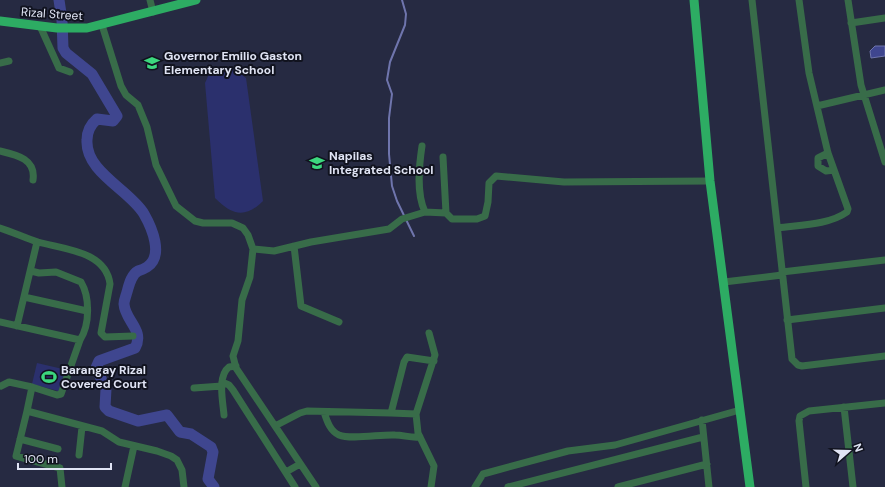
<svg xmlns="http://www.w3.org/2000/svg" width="885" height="487" viewBox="0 0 885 487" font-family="'DM Sans',sans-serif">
	<rect width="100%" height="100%" fill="#262a42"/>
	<path fill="#2b306d" d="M 224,68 L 234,69 L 246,78 L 263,201 C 245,219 232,215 215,198 L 205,83 L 210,72 Z
		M 37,363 L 67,370 L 62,392 L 32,384 Z"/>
	<path fill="#3f468f" stroke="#6f75ad" d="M 875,46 L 885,46 L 885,56 L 871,58 L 870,51 Z"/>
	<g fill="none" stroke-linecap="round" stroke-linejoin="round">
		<path stroke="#6f75ad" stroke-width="2" d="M 402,0 L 406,14 L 405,25 L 390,62 L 387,80 L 392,94 L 389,118 L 389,154 L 392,186 L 397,201 L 414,236"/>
		<path stroke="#3f468f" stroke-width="11" d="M 59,0 L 62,20 L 63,48 L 66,53 L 92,74 L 117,116 L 113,121 L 97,119 C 90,125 87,131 87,140 C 85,172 130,190 144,214 C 152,228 164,256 147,267 C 144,269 141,270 138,271 C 131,275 129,285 127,292 C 126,296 124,300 124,304 C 125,321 145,330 135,348 L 99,361 L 96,368 L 106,389 L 105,407 L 109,411 L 138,421 L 167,415 L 180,432 L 191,434 L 211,447 L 213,452 L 208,479 L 214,487"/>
		<path stroke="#386c49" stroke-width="7" d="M 150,0 L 153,12
			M 752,0 L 792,359 L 798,365 L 802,366 L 885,356
			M 848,0 L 861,85 L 885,162
			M 851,23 L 885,18
			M 102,25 L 121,86 L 126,95 L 138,105 L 147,127 L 156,165 L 176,206 L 195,221 L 203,223 L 232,223 L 243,228 L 248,235 L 253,249 L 250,277 L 242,300 L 238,341 L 233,356 L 236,368 L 316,487
			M 40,26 L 59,68 L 70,72
			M 0,63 L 9,61
			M 817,106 L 885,90
			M 422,146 C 419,166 416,193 425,212 L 446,213 L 452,219 L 477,219 L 485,216 L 488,202 L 489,183 L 496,176 L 564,182 L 710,181
			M 0,151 C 17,155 36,159 33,180
			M 828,153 L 818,158 L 818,166 L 826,171 L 834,170
			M 443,157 L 446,213
			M 0,228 C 13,232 25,238 38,242 C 63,249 106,251 110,284 L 101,333 L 105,337 L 133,336
			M 778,228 C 799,225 829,225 847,212 L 848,209 L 828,153 L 809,73 L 799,0
			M 294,246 L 301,306 L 339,322
			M 253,249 L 274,251 L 311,242 L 389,229 L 402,219 L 425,212
			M 31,271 L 39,273 L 56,272 L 81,282 C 90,297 90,325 80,340
			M 782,272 L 885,260
			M 724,282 L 782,275
			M 24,297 L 87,311
			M 787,320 L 885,308
			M 0,322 L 80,340 L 61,394 L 57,395 L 32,387 L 27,411 L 102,431 L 119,442 L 157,451 L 171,456 L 177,460 L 182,470 L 184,487
			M 17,326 L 37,242
			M 429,333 L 435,355 L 416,414 L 418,433 L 434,466 L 431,487
			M 222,382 L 229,385 L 233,390 L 295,487
			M 1,386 L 9,382 L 32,387
			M 194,388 L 222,386
			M 844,407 L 853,487
			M 27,411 L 16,456 L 60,468 L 62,487
			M 324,412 C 327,421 330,431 339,435 C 351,440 382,434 395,435 C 404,435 410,438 420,437
			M 416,414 L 391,413 L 404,362 L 407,357 L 434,361
			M 224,415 C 223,402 217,376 229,367 L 236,366
			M 702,420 L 709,487
			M 275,426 L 300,413 L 307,411 L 391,413
			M 20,439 L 58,449
			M 79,455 L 82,427
			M 286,472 L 300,464
			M 125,487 L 134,446
			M 475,487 L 483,474 L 568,451 L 615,445 L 740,410
			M 508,487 L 703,437
			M 618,487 L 707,464
			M 806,487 L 799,421 L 800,416 L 809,411 L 885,403"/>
		<path stroke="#2dac63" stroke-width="9" d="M 694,0 L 710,181 L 750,487
			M 0,21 L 57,28 L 87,28 L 196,0"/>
	</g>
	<defs>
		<g id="school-bare" transform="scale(1.2)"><path d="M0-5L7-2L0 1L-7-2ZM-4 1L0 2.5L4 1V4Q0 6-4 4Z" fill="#3cd77e" stroke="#11131f" stroke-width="2.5" paint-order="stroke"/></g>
		<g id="stadium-bare" transform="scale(1.2)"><path d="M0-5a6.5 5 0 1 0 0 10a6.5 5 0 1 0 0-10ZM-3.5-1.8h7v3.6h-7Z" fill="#3cd77e" stroke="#11131f" stroke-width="2.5" paint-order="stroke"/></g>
	</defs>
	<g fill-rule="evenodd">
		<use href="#school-bare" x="152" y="63"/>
		<use href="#school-bare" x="317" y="163"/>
		<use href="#stadium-bare" x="49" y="377"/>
	</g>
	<g text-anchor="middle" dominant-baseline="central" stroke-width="4" stroke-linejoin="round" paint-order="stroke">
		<g font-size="12" fill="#e0e4f4" stroke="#11131f">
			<text transform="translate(52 14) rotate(4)">Rizal Street</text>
		</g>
		<g font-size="12" font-weight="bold" fill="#e0e4f4" stroke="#11131f" text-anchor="start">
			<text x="164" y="56">Governor Emilio Gaston<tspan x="164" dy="14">Elementary School</tspan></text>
			<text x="329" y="156">Napilas<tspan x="329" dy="14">Integrated School</tspan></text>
			<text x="61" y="370">Barangay Rizal<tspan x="61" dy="14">Covered Court</tspan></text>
		</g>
	</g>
	<g transform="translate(849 451) rotate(70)" stroke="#11131f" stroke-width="3" paint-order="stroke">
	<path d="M0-3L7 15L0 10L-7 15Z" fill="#e0e4f4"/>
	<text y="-6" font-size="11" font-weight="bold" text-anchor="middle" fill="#e0e4f4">N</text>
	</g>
	<path d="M18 463v6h93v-6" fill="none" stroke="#e0e4f4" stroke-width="2"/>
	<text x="24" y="463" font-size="12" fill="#e0e4f4" stroke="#11131f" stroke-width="3" paint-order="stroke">100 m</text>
</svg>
